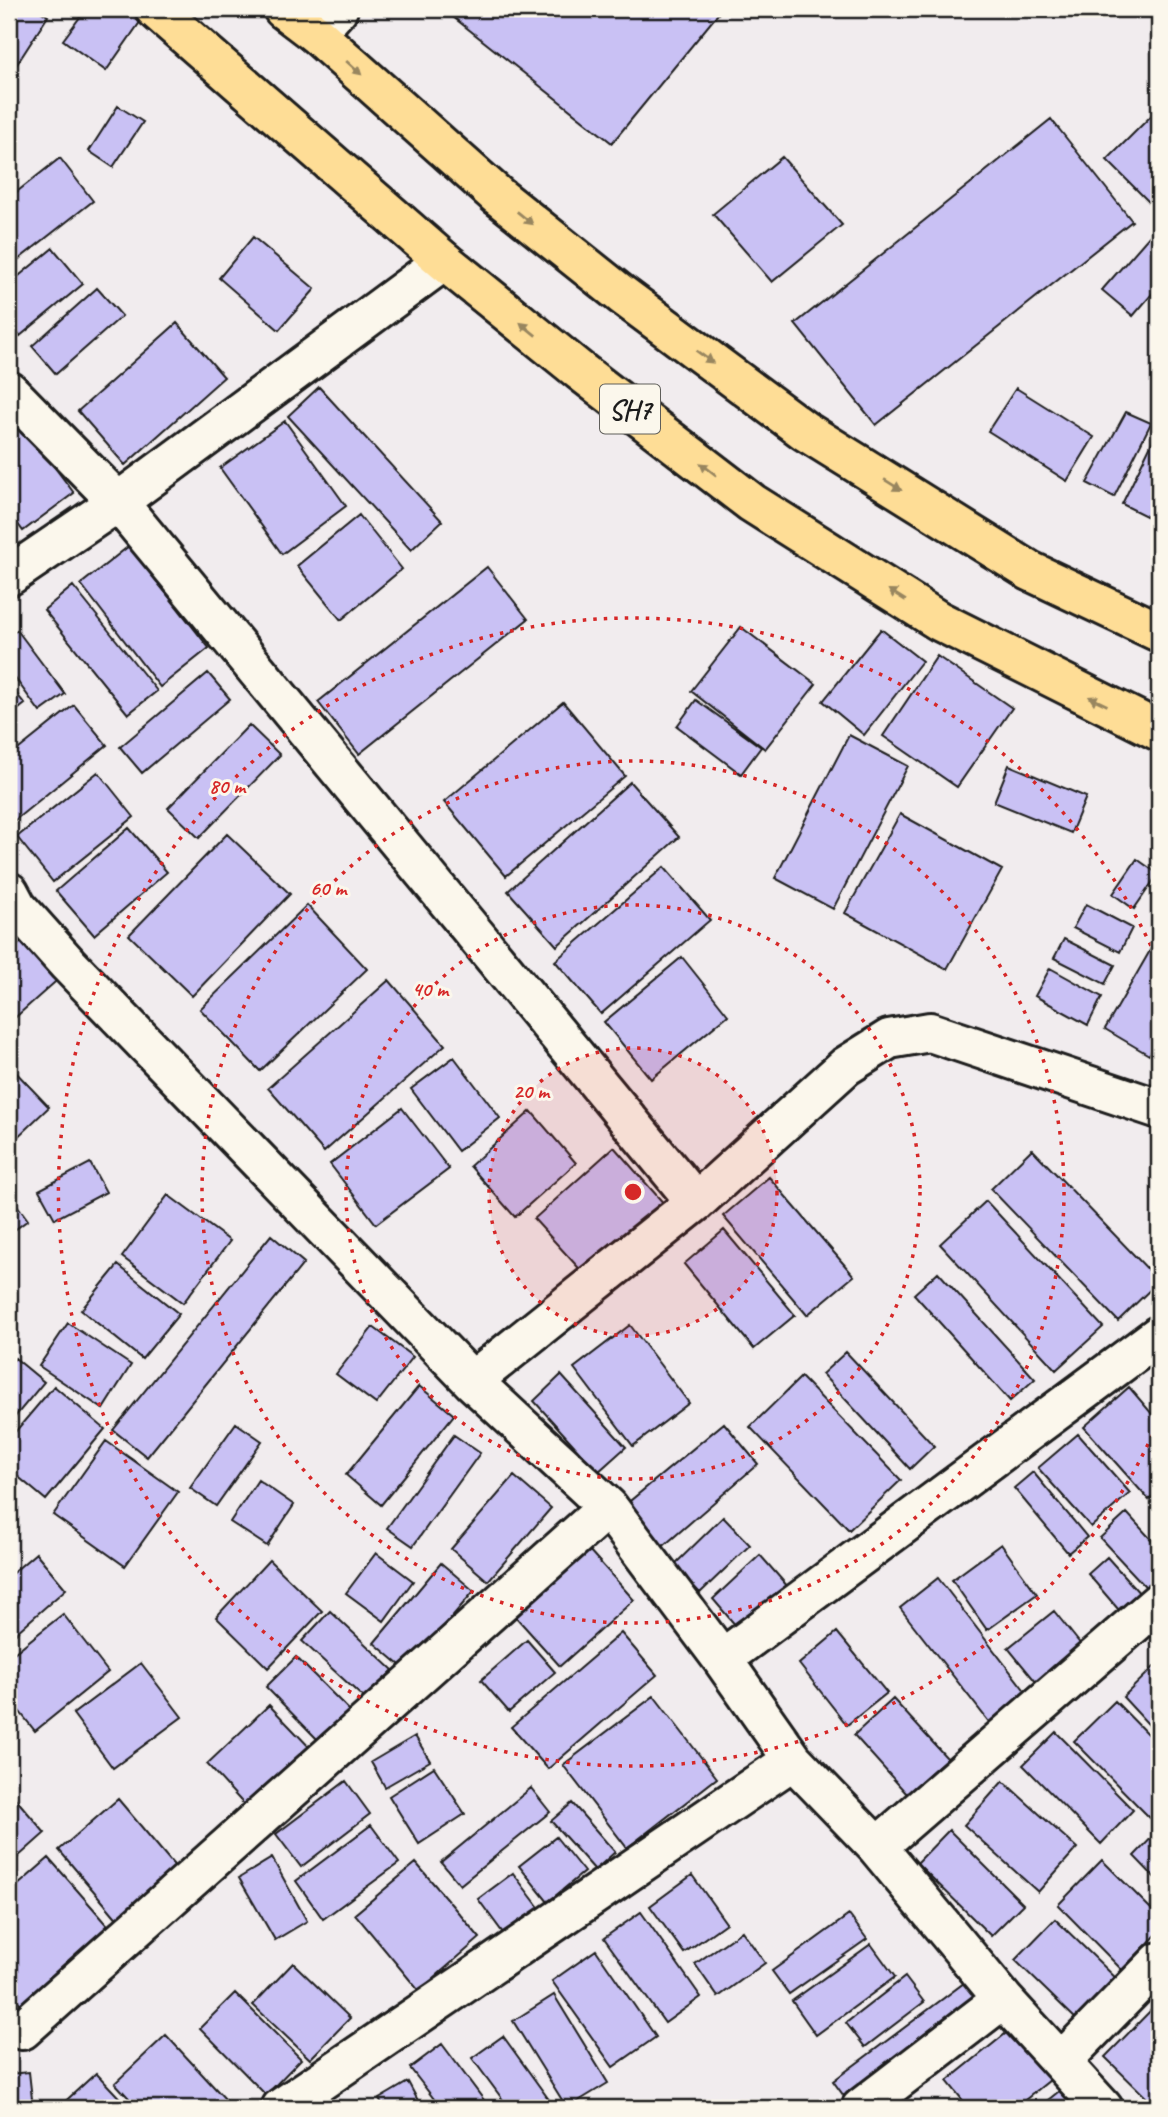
<svg xmlns="http://www.w3.org/2000/svg" width="1168" height="2117" viewBox="0 0 1168 2117" font-family="Caveat,sans-serif">
	<rect width="100%" height="100%" fill="#f1ecee"/>
	<filter id="ink" filterUnits="userSpaceOnUse"><feTurbulence type="fractalNoise" baseFrequency=".0143" numOctaves="2"/><feDisplacementMap in="SourceGraphic" scale="14" xChannelSelector="R" yChannelSelector="G"/><feConvolveMatrix kernelMatrix="1 2 1 2 8 2 1 2 1" color-interpolation-filters="sRGB"/></filter>
	<g filter="url(#ink)">
		<path fill="#c9c1f4" stroke="#1c1c1c" stroke-width="2" d="M 9,9 L 37,9 L 48,16 L 10,75 Z
			M 86,9 L 136,9 L 145,15 L 106,71 L 63,40 Z
			M 443,9 L 722,9 L 612,143 Z
			M 118,106 L 143,122 L 113,167 L 89,151 Z
			M 1159,108 L 1159,200 L 1153,206 L 1107,160 Z
			M 1051,119 L 1132,221 L 876,425 L 795,324 Z
			M 782,157 L 842,225 L 772,282 L 713,214 Z
			M 60,158 L 93,201 L 9,267 L 9,198 Z
			M 1159,225 L 1159,286 L 1133,316 L 1102,290 Z
			M 253,237 L 315,289 L 279,330 L 219,278 Z
			M 53,248 L 83,284 L 20,336 L 9,322 L 9,284 Z
			M 97,288 L 122,316 L 56,374 L 32,346 Z
			M 177,323 L 224,377 L 125,465 L 78,411 Z
			M 319,387 L 442,521 L 411,550 L 288,416 Z
			M 1016,388 L 1094,437 L 1067,481 L 988,431 Z
			M 9,407 L 74,493 L 23,531 L 9,512 Z
			M 1126,412 L 1151,423 L 1114,497 L 1087,483 Z
			M 285,421 L 346,506 L 282,554 L 220,468 Z
			M 1159,428 L 1159,500 L 1150,518 L 1122,504 Z
			M 359,515 L 402,569 L 341,620 L 297,566 Z
			M 129,546 L 209,648 L 160,687 L 81,584 Z
			M 487,567 L 528,619 L 359,754 L 318,702 Z
			M 73,586 L 157,691 L 128,714 L 44,610 Z
			M 741,627 L 816,684 L 765,749 L 691,691 Z
			M 881,629 L 922,661 L 864,735 L 823,701 Z
			M 17,630 L 65,694 L 40,712 L 9,670 L 9,636 Z
			M 937,656 L 1012,708 L 957,787 L 883,736 Z
			M 208,673 L 230,699 L 142,773 L 120,747 Z
			M 9,685 L 25,704 L 10,716 L 9,715 Z
			M 696,700 L 761,747 L 741,774 L 677,726 Z
			M 563,702 L 625,776 L 506,876 L 444,802 Z
			M 74,705 L 107,745 L 9,825 L 9,757 Z
			M 249,725 L 280,755 L 199,838 L 168,808 Z
			M 849,735 L 908,766 L 833,909 L 775,878 Z
			M 1009,765 L 1086,797 L 1071,833 L 994,802 Z
			M 98,772 L 134,817 L 53,882 L 17,837 Z
			M 630,782 L 679,837 L 557,946 L 508,891 Z
			M 900,814 L 1002,870 L 947,969 L 845,913 Z
			M 129,828 L 167,872 L 94,935 L 56,891 Z
			M 227,834 L 290,894 L 192,996 L 129,935 Z
			M 1137,859 L 1158,874 L 1134,909 L 1113,894 Z
			M 664,867 L 710,920 L 601,1014 L 555,961 Z
			M 1086,904 L 1132,928 L 1120,952 L 1073,928 Z
			M 307,905 L 367,969 L 260,1071 L 200,1009 Z
			M 29,935 L 63,975 L 9,1023 L 9,953 Z
			M 1159,935 L 1159,1038 L 1149,1055 L 1105,1029 Z
			M 1064,939 L 1115,965 L 1105,984 L 1054,958 Z
			M 682,957 L 728,1015 L 651,1079 L 604,1022 Z
			M 1050,968 L 1102,997 L 1088,1025 L 1035,996 Z
			M 389,980 L 445,1045 L 324,1152 L 268,1088 Z
			M 454,1057 L 500,1118 L 458,1151 L 411,1089 Z
			M 9,1065 L 49,1107 L 9,1145 Z
			M 402,1108 L 449,1169 L 376,1224 L 330,1164 Z
			M 531,1111 L 576,1163 L 515,1217 L 470,1166 Z
			M 614,1147 L 666,1206 L 587,1277 L 534,1219 Z
			M 1032,1149 L 1159,1281 L 1118,1321 L 991,1189 Z
			M 90,1163 L 106,1192 L 55,1219 L 39,1190 Z
			M 769,1177 L 854,1276 L 807,1315 L 723,1216 Z
			M 9,1194 L 28,1220 L 9,1234 Z
			M 168,1195 L 230,1241 L 183,1303 L 122,1257 Z
			M 986,1201 L 1103,1327 L 1056,1370 L 940,1244 Z
			M 724,1230 L 795,1315 L 754,1349 L 684,1264 Z
			M 271,1235 L 304,1263 L 147,1457 L 113,1430 Z
			M 118,1265 L 179,1314 L 142,1359 L 81,1310 Z
			M 938,1272 L 1035,1379 L 1010,1401 L 914,1294 Z
			M 68,1323 L 131,1365 L 103,1409 L 39,1366 Z
			M 630,1325 L 689,1403 L 633,1446 L 574,1368 Z
			M 373,1327 L 413,1357 L 376,1404 L 336,1374 Z
			M 846,1352 L 934,1446 L 910,1469 L 822,1374 Z
			M 15,1358 L 44,1382 L 9,1424 L 9,1365 Z
			M 561,1375 L 626,1447 L 598,1472 L 534,1401 Z
			M 801,1377 L 901,1480 L 849,1530 L 750,1427 Z
			M 54,1386 L 105,1429 L 46,1500 L 9,1469 L 9,1439 Z
			M 419,1386 L 454,1415 L 381,1505 L 346,1475 Z
			M 1129,1387 L 1159,1422 L 1159,1491 L 1149,1500 L 1084,1427 Z
			M 236,1423 L 262,1441 L 216,1506 L 190,1488 Z
			M 724,1423 L 758,1464 L 660,1549 L 624,1506 Z
			M 1078,1434 L 1130,1493 L 1091,1527 L 1038,1468 Z
			M 454,1435 L 480,1453 L 413,1546 L 387,1528 Z
			M 106,1441 L 178,1492 L 125,1566 L 53,1515 Z
			M 1033,1472 L 1087,1537 L 1068,1553 L 1014,1488 Z
			M 514,1476 L 551,1508 L 488,1581 L 451,1549 Z
			M 258,1480 L 294,1505 L 267,1546 L 230,1522 Z
			M 1127,1513 L 1159,1548 L 1159,1597 L 1157,1599 L 1100,1538 Z
			M 723,1517 L 750,1545 L 700,1593 L 674,1565 Z
			M 1001,1544 L 1037,1594 L 987,1630 L 952,1580 Z
			M 589,1550 L 634,1600 L 560,1666 L 515,1616 Z
			M 36,1553 L 66,1589 L 9,1639 L 9,1576 Z
			M 376,1553 L 413,1581 L 384,1621 L 346,1593 Z
			M 760,1555 L 789,1588 L 742,1633 L 713,1599 Z
			M 1107,1557 L 1150,1605 L 1130,1623 L 1088,1574 Z
			M 269,1560 L 322,1611 L 268,1668 L 216,1617 Z
			M 441,1563 L 474,1591 L 406,1670 L 374,1643 Z
			M 938,1578 L 1030,1697 L 993,1727 L 900,1608 Z
			M 330,1611 L 393,1670 L 366,1700 L 302,1641 Z
			M 1054,1611 L 1086,1651 L 1041,1688 L 1008,1648 Z
			M 63,1614 L 108,1672 L 35,1731 L 9,1698 L 9,1657 Z
			M 837,1632 L 887,1693 L 847,1725 L 799,1664 Z
			M 621,1633 L 657,1675 L 548,1769 L 511,1727 Z
			M 527,1640 L 555,1672 L 509,1712 L 481,1680 Z
			M 296,1657 L 353,1714 L 322,1744 L 266,1687 Z
			M 1159,1662 L 1159,1736 L 1123,1697 Z
			M 141,1663 L 182,1717 L 113,1768 L 73,1714 Z
			M 654,1696 L 717,1778 L 627,1848 L 563,1765 Z
			M 893,1699 L 947,1758 L 907,1794 L 854,1735 Z
			M 1115,1701 L 1159,1746 L 1159,1809 L 1150,1818 L 1074,1741 Z
			M 269,1705 L 314,1752 L 251,1812 L 207,1764 Z
			M 1056,1732 L 1133,1810 L 1101,1844 L 1023,1765 Z
			M 415,1736 L 430,1761 L 385,1787 L 371,1762 Z
			M 434,1767 L 465,1814 L 419,1844 L 389,1796 Z
			M 346,1781 L 370,1814 L 301,1867 L 276,1834 Z
			M 1003,1781 L 1077,1848 L 1038,1892 L 964,1825 Z
			M 531,1788 L 550,1812 L 460,1885 L 441,1862 Z
			M 9,1791 L 45,1833 L 9,1865 Z
			M 118,1799 L 178,1870 L 119,1921 L 59,1850 Z
			M 572,1803 L 615,1852 L 595,1870 L 551,1821 Z
			M 371,1825 L 399,1863 L 323,1919 L 296,1881 Z
			M 949,1830 L 1023,1904 L 991,1936 L 917,1863 Z
			M 1159,1830 L 1159,1882 L 1134,1856 Z
			M 556,1837 L 584,1872 L 548,1902 L 519,1866 Z
			M 49,1858 L 112,1930 L 22,2006 L 9,1990 L 9,1893 Z
			M 272,1858 L 307,1921 L 275,1940 L 239,1878 Z
			M 1102,1860 L 1159,1917 L 1159,1932 L 1122,1970 L 1058,1905 Z
			M 416,1863 L 480,1938 L 419,1991 L 355,1914 Z
			M 513,1873 L 541,1910 L 506,1937 L 478,1899 Z
			M 692,1875 L 726,1923 L 684,1953 L 650,1906 Z
			M 641,1912 L 701,1997 L 665,2023 L 604,1938 Z
			M 849,1915 L 867,1939 L 789,1994 L 772,1971 Z
			M 1055,1919 L 1120,1982 L 1080,2023 L 1015,1960 Z
			M 742,1931 L 765,1963 L 718,1997 L 695,1964 Z
			M 871,1944 L 895,1977 L 816,2035 L 792,2001 Z
			M 596,1950 L 656,2037 L 613,2067 L 552,1981 Z
			M 293,1963 L 350,2018 L 310,2059 L 253,2005 Z
			M 905,1977 L 924,2002 L 865,2047 L 846,2023 Z
			M 968,1980 L 984,2004 L 849,2103 L 833,2081 Z
			M 235,1993 L 301,2059 L 266,2095 L 200,2028 Z
			M 554,1995 L 608,2083 L 567,2108 L 513,2021 Z
			M 1159,2002 L 1159,2108 L 1157,2108 L 1105,2057 Z
			M 1015,2026 L 1055,2076 L 1015,2108 L 969,2108 L 947,2081 Z
			M 166,2035 L 226,2100 L 217,2108 L 138,2108 L 115,2083 Z
			M 503,2036 L 555,2108 L 509,2108 L 472,2058 Z
			M 442,2044 L 489,2107 L 487,2108 L 441,2108 L 410,2068 Z
			M 29,2072 L 33,2108 L 9,2108 L 9,2074 Z
			M 96,2073 L 129,2108 L 58,2108 Z
			M 408,2082 L 422,2108 L 384,2108 L 379,2099 Z
			M 1068,2084 L 1080,2108 L 1038,2108 Z"/>
		<g fill="none" stroke-linecap="round" stroke-linejoin="round">
			<g stroke="#1c1c1c" stroke-width="44">
				<path id="minor" d="M 316,34 L 338,9
					M 9,391 L 118,502 L 696,1202
					M 9,576 L 118,502 L 444,261
					M 9,892 L 17,907 L 68,964 L 472,1381 L 608,1507 L 722,1659 L 793,1760 L 877,1847 L 1003,1999 L 1103,2108
					M 472,1381 L 696,1202 L 846,1066 L 889,1039 L 930,1032 L 1159,1109
					M 722,1659 L 1159,1335
					M 877,1847 L 1159,1602
					M 22,2030 L 608,1507
					M 1061,2062 L 1159,1962
					M 281,2108 L 793,1760
					M 861,2108 L 1003,1999"/>
			</g>
			<g stroke="#1c1c1c" stroke-width="44">
				<path id="primary" d="M 155,9 L 444,261 L 580,371 L 752,503 L 939,621 L 1159,731
					M 283,9 L 316,34 L 498,196 L 622,295 L 805,431 L 1030,571 L 1159,632"/>
			</g>
			<use href="#minor" stroke="#fbf7ec" stroke-width="38"/>
			<use href="#primary" stroke="#fedd96" stroke-width="38"/>
		</g>
		<defs><path id="oneway-solid" d="M-6-.8H1V-3.2L6.5 0L1 3.2V.8H-6Z" transform="scale(1.75)"/></defs>
		<g fill="#98865f">
			<use href="#oneway-solid" transform="translate(354 68) rotate(42)"/>
			<use href="#oneway-solid" transform="translate(525 218) rotate(39)"/>
			<use href="#oneway-solid" transform="translate(528 329) rotate(-141)"/>
			<use href="#oneway-solid" transform="translate(705 357) rotate(36)"/>
			<use href="#oneway-solid" transform="translate(708 469) rotate(-143)"/>
			<use href="#oneway-solid" transform="translate(893 485) rotate(32)"/>
			<use href="#oneway-solid" transform="translate(897 595) rotate(-148)"/>
			<use href="#oneway-solid" transform="translate(1098 701) rotate(-154)"/>
		</g>
	</g>
	<circle cx="633" cy="1192" r="144" fill="#d62828" fill-opacity=".12"/>
	<g fill="none" stroke="#d62828" stroke-width="3.5" stroke-dasharray="3.5 7">
		<circle cx="633" cy="1192" r="144"/>
		<circle cx="633" cy="1192" r="287"/>
		<circle cx="633" cy="1192" r="431"/>
		<path d="M1157 1425A574 574 0 1 1 1157 959"/>
	</g>
	<g text-anchor="middle" dominant-baseline="central" stroke-width="6" stroke-linejoin="round" paint-order="stroke">
		<rect fill="#fbf7ec" stroke="#5f5e5a" stroke-width="2" x="600" y="384.5" width="60" height="49" rx="5"/>
		<g font-size="28" font-weight="bold" fill="#1c1c1c">
			<text x="630" y="409">SH7</text>
		</g>
	</g>
	<circle cx="633" cy="1192" r="10" fill="#d62828" stroke="#fbf7ec" stroke-width="3.5"/>
	<g font-size="21" text-anchor="middle" font-weight="bold" fill="#d62828" stroke="#fbf7ec" stroke-width="6" stroke-linejoin="round" paint-order="stroke">
		<text x="227" y="793">80 m</text>
		<text x="328" y="895">60 m</text>
		<text x="430" y="996">40 m</text>
		<text x="531" y="1098">20 m</text>
	</g>
	<rect width="1168" height="2117" fill="none" stroke="#fbf7ec" stroke-width="35"/>
	<rect x="18" y="18" width="1133" height="2082" fill="none" stroke="#1c1c1c" stroke-width="2.5" filter="url(#ink)"/>
</svg>
